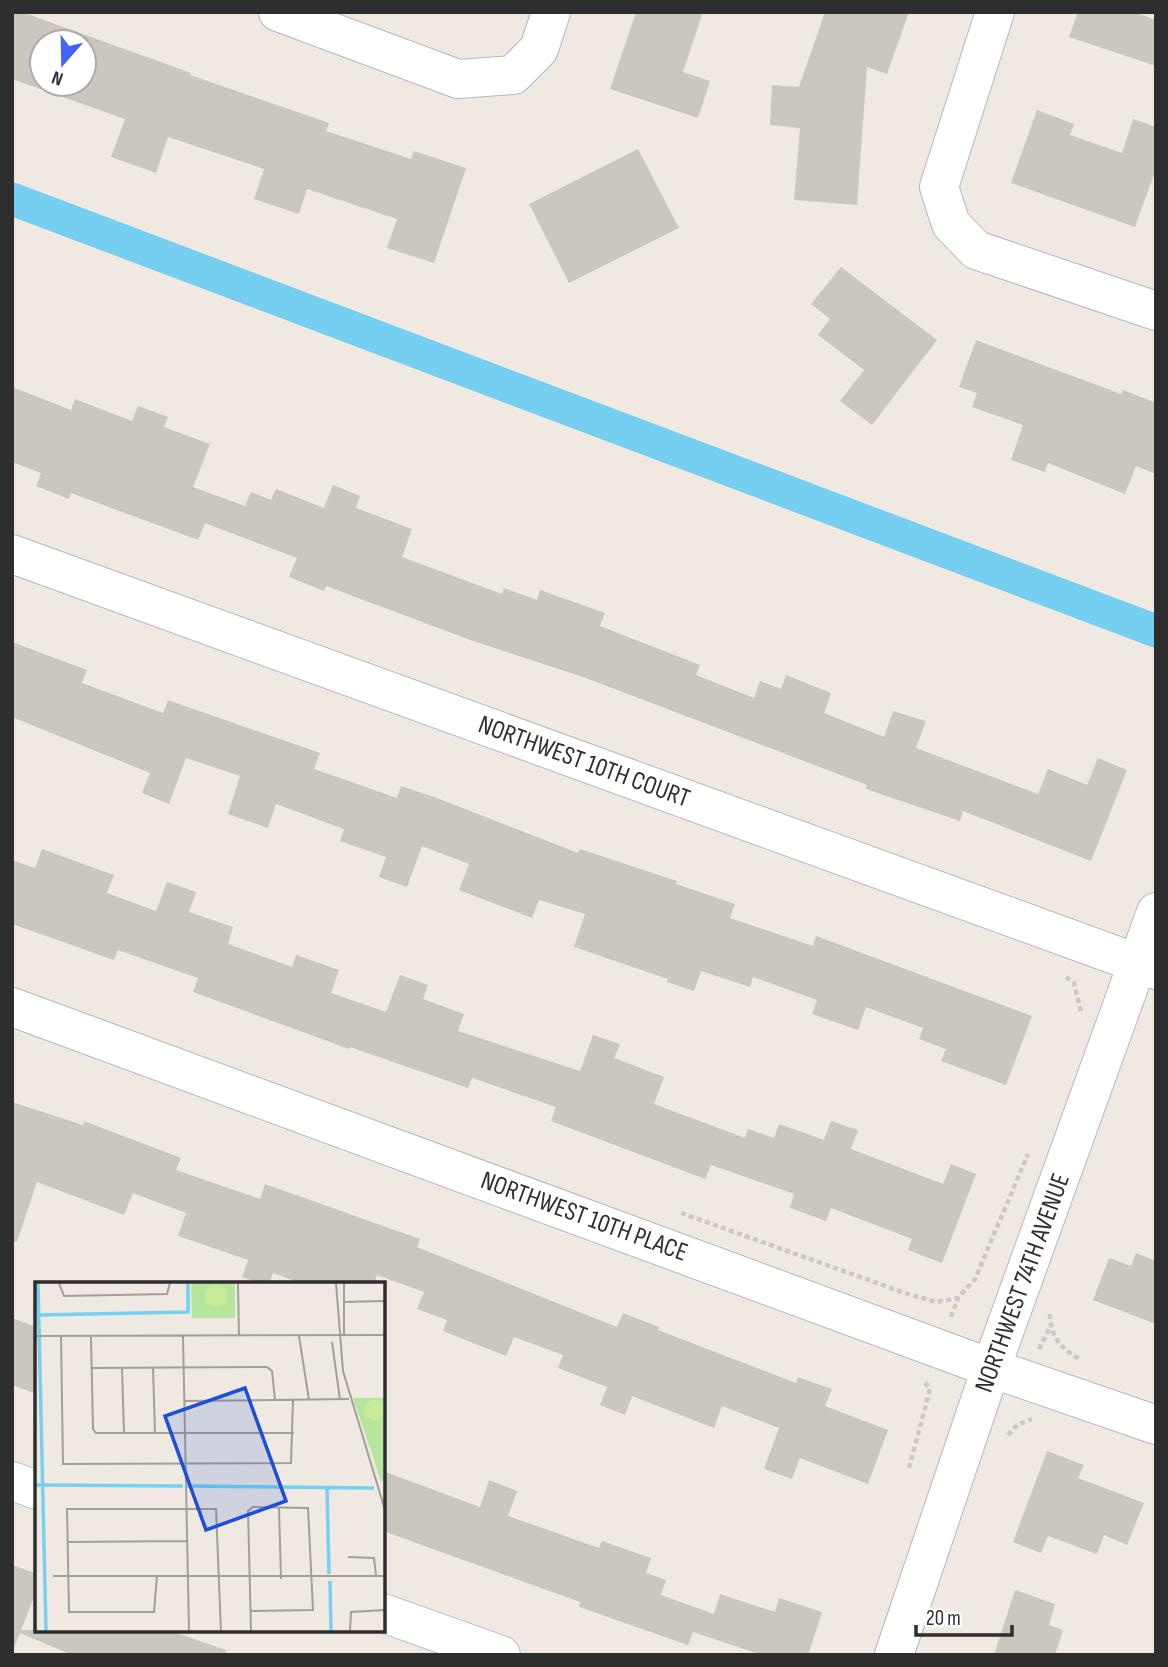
<svg xmlns="http://www.w3.org/2000/svg" width="1168" height="1667" viewBox="0 0 1168 1667" font-family="'Sofia Sans Condensed',sans-serif">
	<rect width="100%" height="100%" fill="#efe9e1"/>
	<g fill="none" stroke-linecap="round" stroke-linejoin="round">
		<path stroke="#75cff0" stroke-width="33" d="M 12,199 L 1156,631"/>
	</g>
	<path fill="#cbc7bf" fill-rule="evenodd" d="M 12,12 L 22,12 L 191,73 L 190,75 L 329,123 L 326,131 L 411,159 L 414,151 L 466,168 L 434,263 L 387,248 L 397,219 L 307,189 L 299,214 L 254,199 L 264,169 L 168,137 L 156,173 L 111,157 L 125,119 L 12,79 ZM 42,42 L 84,42 L 84,84 L 42,84 Z
		M 636,12 L 703,12 L 683,72 L 710,81 L 698,118 L 610,89 Z
		M 825,12 L 909,12 L 887,74 L 867,67 L 857,205 L 794,200 L 800,128 L 770,125 L 772,85 L 799,87 Z
		M 1078,12 L 1134,12 L 1156,20 L 1156,66 L 1069,37 Z
		M 1037,110 L 1074,124 L 1070,135 L 1122,153 L 1133,119 L 1156,127 L 1156,169 L 1135,227 L 1011,183 Z
		M 638,149 L 679,228 L 569,283 L 529,204 Z
		M 841,267 L 937,340 L 872,425 L 840,401 L 864,370 L 818,335 L 830,319 L 811,304 Z
		M 976,340 L 1121,394 L 1123,390 L 1156,403 L 1156,474 L 1136,466 L 1125,494 L 1048,463 L 1045,472 L 1011,460 L 1023,425 L 972,407 L 977,393 L 959,387 Z
		M 12,387 L 71,410 L 75,399 L 132,421 L 138,406 L 168,417 L 164,427 L 210,444 L 193,487 L 245,506 L 251,492 L 271,500 L 276,489 L 324,508 L 333,485 L 360,496 L 356,508 L 412,529 L 402,557 L 502,594 L 504,588 L 537,600 L 540,590 L 605,613 L 600,626 L 700,665 L 696,675 L 754,698 L 760,681 L 781,689 L 786,675 L 831,693 L 824,713 L 884,737 L 893,711 L 926,721 L 916,748 L 1038,794 L 1048,769 L 1087,785 L 1098,758 L 1127,770 L 1091,861 L 963,811 L 960,821 L 866,789 L 867,785 L 583,677 L 473,641 L 326,586 L 324,591 L 289,577 L 297,558 L 205,523 L 198,540 L 71,493 L 69,499 L 36,486 L 41,473 L 12,462 Z
		M 12,642 L 87,670 L 82,683 L 163,713 L 168,700 L 320,753 L 314,769 L 397,798 L 401,786 L 437,798 L 578,853 L 580,849 L 677,881 L 676,884 L 735,904 L 730,918 L 813,946 L 816,936 L 1032,1016 L 1006,1085 L 941,1061 L 946,1049 L 919,1039 L 923,1028 L 866,1007 L 858,1030 L 812,1014 L 817,1000 L 753,977 L 750,987 L 701,971 L 694,991 L 667,982 L 668,979 L 574,947 L 585,914 L 539,900 L 532,918 L 459,890 L 469,864 L 422,846 L 407,887 L 379,877 L 386,857 L 340,841 L 344,829 L 276,804 L 268,828 L 228,814 L 240,776 L 186,758 L 169,804 L 142,793 L 150,773 L 12,717 Z
		M 42,849 L 114,875 L 107,893 L 156,911 L 167,882 L 196,892 L 189,912 L 233,927 L 228,944 L 292,967 L 296,955 L 339,970 L 331,993 L 386,1012 L 400,975 L 428,985 L 423,999 L 464,1014 L 458,1031 L 580,1071 L 593,1035 L 620,1044 L 614,1058 L 664,1077 L 654,1104 L 745,1138 L 748,1129 L 774,1138 L 779,1124 L 824,1140 L 831,1121 L 858,1130 L 851,1149 L 943,1184 L 951,1164 L 976,1174 L 942,1263 L 908,1250 L 912,1239 L 831,1208 L 826,1221 L 790,1208 L 794,1194 L 711,1165 L 705,1179 L 551,1121 L 556,1107 L 472,1078 L 468,1088 L 350,1047 L 349,1049 L 193,992 L 198,978 L 118,950 L 114,960 L 12,924 L 12,860 L 35,868 Z
		M 12,1102 L 83,1125 L 84,1121 L 181,1158 L 176,1170 L 260,1199 L 265,1184 L 420,1239 L 417,1247 L 617,1327 L 623,1313 L 659,1327 L 658,1330 L 796,1383 L 798,1377 L 832,1389 L 825,1406 L 888,1430 L 868,1484 L 800,1458 L 792,1479 L 764,1469 L 779,1428 L 722,1406 L 714,1428 L 632,1396 L 625,1415 L 600,1405 L 607,1387 L 558,1368 L 563,1355 L 514,1337 L 506,1356 L 443,1331 L 447,1320 L 417,1309 L 424,1292 L 377,1275 L 374,1284 L 303,1284 L 273,1273 L 269,1284 L 260,1284 L 242,1277 L 248,1260 L 178,1236 L 186,1213 L 133,1193 L 124,1215 L 37,1182 L 17,1242 L 12,1241 Z
		M 1136,1253 L 1156,1261 L 1156,1324 L 1093,1300 L 1109,1258 L 1131,1266 Z
		M 12,1318 L 37,1327 L 37,1394 L 12,1385 Z
		M 1047,1451 L 1084,1465 L 1078,1478 L 1144,1503 L 1127,1545 L 1104,1535 L 1097,1554 L 1048,1536 L 1041,1553 L 1013,1542 Z
		M 383,1471 L 480,1507 L 489,1480 L 517,1491 L 508,1516 L 599,1548 L 602,1541 L 651,1558 L 646,1573 L 666,1580 L 661,1595 L 714,1614 L 720,1594 L 775,1612 L 779,1598 L 822,1612 L 808,1655 L 762,1655 L 693,1632 L 688,1645 L 579,1607 L 580,1602 L 383,1531 Z
		M 12,1565 L 37,1574 L 37,1590 L 21,1630 L 167,1630 L 226,1650 L 225,1655 L 72,1655 L 20,1633 L 14,1648 L 12,1647 Z
		M 1015,1590 L 1055,1604 L 1049,1625 L 1063,1630 L 1055,1655 L 994,1655 Z"/>
	<g fill="none" stroke-linecap="round" stroke-linejoin="round">
		<g stroke="#b4b7c1" stroke-width="40">
			<path id="minor" d="M 278,12 L 458,79 L 513,75 L 539,49 L 551,12
				M 995,12 L 939,187 L 951,224 L 976,250 L 1156,311
				M 12,554 L 1156,970
				M 12,1007 L 991,1368 L 1156,1425
				M 12,1481 L 37,1490
				M 383,1613 L 501,1655
				M 894,1655 L 991,1368 L 1156,912"/>
		</g>
		<path stroke="#c9c9c9" stroke-width="4.5" stroke-dasharray="5 3.5" stroke-linecap="butt" d="M 1066,977 L 1074,983 L 1081,1012
			M 681,1213 L 905,1293 L 936,1302 L 958,1298 L 975,1279 L 1028,1154
			M 1050,1314 C 1050,1337 1060,1347 1079,1359
			M 951,1317 L 958,1298
			M 1039,1349 L 1049,1329
			M 1008,1435 L 1017,1425 L 1032,1419
			M 909,1468 L 928,1397 L 930,1388 L 925,1383"/>
		<use href="#minor" stroke="#fff" stroke-width="38"/>
	</g>
	<g text-anchor="middle" dominant-baseline="central" stroke-width="7" stroke-linejoin="round" paint-order="stroke">
		<g font-size="26" fill="#2e2e2e" stroke="#fff">
			<text transform="translate(584 762) rotate(20)">NORTHWEST 10TH COURT</text>
			<text transform="translate(584 1217) rotate(20)">NORTHWEST 10TH PLACE</text>
			<text transform="translate(1023 1283) rotate(-70)">NORTHWEST 74TH AVENUE</text>
		</g>
	</g>
	<g transform="translate(35 1282)">
		<rect width="350" height="350" fill="#efe9e1"/>
		<path d="M 156,1 L 200,1 L 200,36 L 157,36 ZM 318,116 L 350,116 L 350,199 L 346,199 Z" fill="#b6e59e"/>
		<path d="M170 14a11 11 0 1 1 22 0a11 11 0 1 1-22 0ZM329 128a10 10 0 1 1 20 0a10 10 0 1 1-20 0Z" fill="#c9ec9a"/>
		<path fill="none" stroke="#75cff0" stroke-width="3.5" d="M 3,1 L 11,349M 3,33 L 153,30 L 153,1M 0,203 L 148,204M 152,204 L 339,206M 292,206 L 294,292M 295,299 L 296,349"/>
		<path fill="none" stroke="#a29e99" stroke-width="2" d="M 24,1 L 29,14 L 132,12 L 135,1M 203,1 L 204,54M 301,1 L 308,89 L 350,228M 309,1 L 309,53M 308,20 L 350,19M 0,54 L 350,53M 26,54 L 28,182 L 256,181 L 258,118M 148,54 L 154,349M 264,54 L 274,118M 56,55 L 58,147 L 61,151 L 259,151M 297,60 L 305,118M 57,86 L 232,85 L 237,89 L 240,118M 87,86 L 89,151M 118,86 L 120,151M 149,119 L 314,117M 244,225 L 246,297M 32,260 L 152,259M 313,275 L 339,276 L 341,293M 18,294 L 350,294M 122,294 L 119,330 L 34,330 L 32,227 L 181,227 L 186,349M 216,329 L 278,328 L 273,226 L 218,225 L 213,229 L 216,349M 315,349 L 316,330 L 350,328"/>
		<path fill="#1d4ed8" fill-opacity="0.15" stroke="#1d4ed8" stroke-width="3.5" d="M 210,106 L 251,219 L 171,248 L 130,134 Z"/>
		<rect width="350" height="350" fill="none" stroke="#2e2e2e" stroke-width="3.5"/>
	</g>
	<rect width="1168" height="1667" fill="none" stroke="#2e2e2e" stroke-width="28"/>
	<g transform="translate(63 63) rotate(200)"><circle r="33" fill="#ffffff" stroke="#ababab" stroke-width="2"/>
	<path d="M0-5L12 26L0 18L-12 26Z" fill="#4264fb"/>
	<text y="-10" font-size="19" font-weight="bold" text-anchor="middle" fill="#2e2e2e">N</text>
	</g>
	<path d="M916 1625v10h96v-10" fill="none" stroke="#2e2e2e" stroke-width="3.5"/>
	<text x="926" y="1625" font-size="21" fill="#2e2e2e" stroke="#ffffff" stroke-width="5" paint-order="stroke">20 m</text>
</svg>
